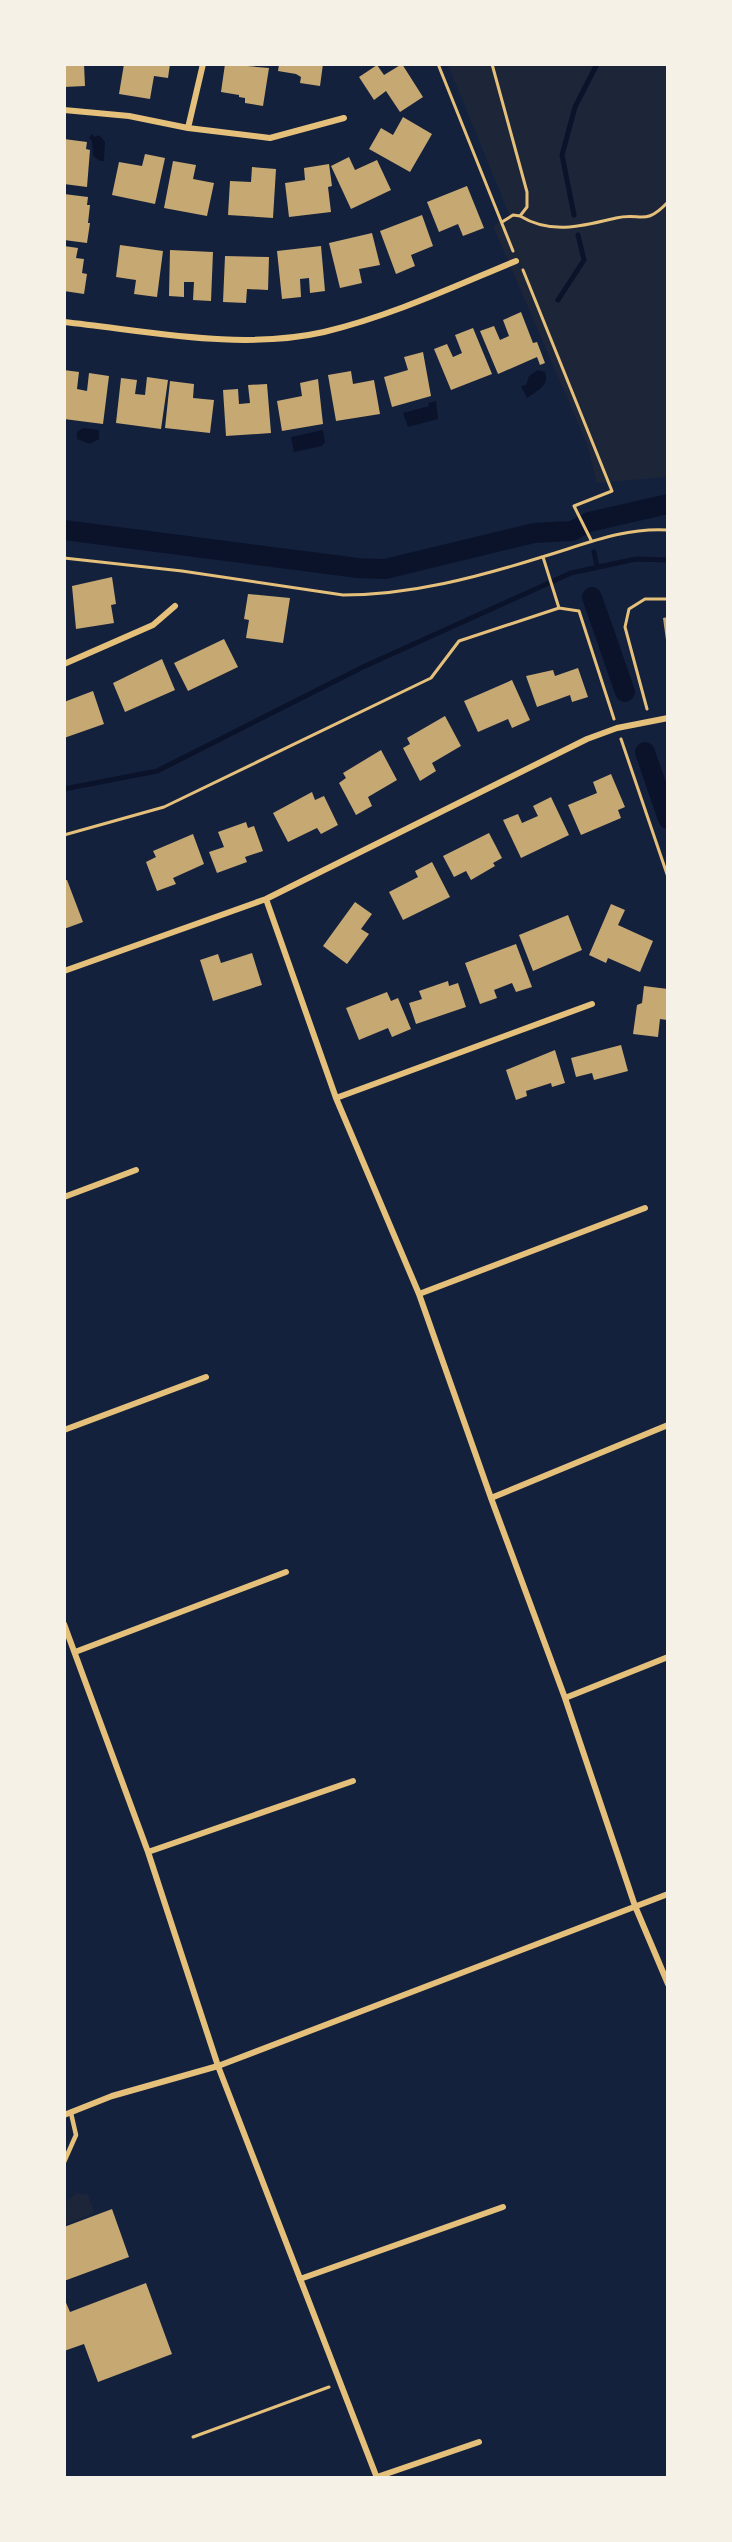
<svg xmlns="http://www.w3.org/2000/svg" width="732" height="2542" viewBox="0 0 732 2542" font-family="'Exo 2',sans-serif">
	<rect width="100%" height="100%" fill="#14213d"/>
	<path fill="#1d2539" d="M 448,65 L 667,65 L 667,477 L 597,483 L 587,444 L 493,226 L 510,216 Z
		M 77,2193 L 88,2195 L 94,2213 L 65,2225 L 65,2202 Z"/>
	<path fill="#0b132b" d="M 92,134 L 95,137 L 99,135 L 105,142 L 104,161 L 100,161 L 93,156 L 92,141 L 89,138 Z
		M 538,370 L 545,372 C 550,386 537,391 527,398 L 521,386 L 526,385 L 529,376 Z
		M 436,401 L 438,419 L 408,427 L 403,413 L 429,406 L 428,403 Z
		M 83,428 L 99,430 L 99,439 L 90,444 L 77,439 L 77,432 Z
		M 323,430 L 325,442 L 322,446 L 294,452 L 291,437 Z"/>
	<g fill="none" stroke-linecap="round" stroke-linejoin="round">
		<path stroke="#0b132b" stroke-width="5" d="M 574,215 L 562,155 L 575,107 L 597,64
			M 558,300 L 584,260 L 578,235
			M 594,552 L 597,567
			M 64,789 L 157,771 L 363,667 L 571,573 L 636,559 L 668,560"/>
		<path stroke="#0b132b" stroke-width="20" d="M 64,530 L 358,568 L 385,569 L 534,533 L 572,531 L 589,522 L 668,504
			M 592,597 L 625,692
			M 645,752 L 668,819"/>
	</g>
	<path fill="#c6a872" d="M 64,64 L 84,64 L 85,86 L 64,87 Z
		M 124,64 L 170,64 L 168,78 L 154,76 L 150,99 L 119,94 Z
		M 225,64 L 269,68 L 263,106 L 245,103 L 245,98 L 239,97 L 239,95 L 221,92 Z
		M 279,64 L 323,64 L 320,86 L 300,83 L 301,77 L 296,74 L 278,71 Z
		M 402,64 L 423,97 L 400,112 L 386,91 L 374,100 L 359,77 L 377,65 L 384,75 Z
		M 403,117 L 432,134 L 410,172 L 369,149 L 381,128 L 393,135 Z
		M 64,139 L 87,142 L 86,149 L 90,150 L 87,187 L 64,184 Z
		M 145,154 L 165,158 L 155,204 L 112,195 L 119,162 L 142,166 Z
		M 349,157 L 355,170 L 377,160 L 391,190 L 351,209 L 331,166 Z
		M 173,161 L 196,165 L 193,179 L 214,183 L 207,216 L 164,208 Z
		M 329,164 L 332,186 L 328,187 L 331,212 L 289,217 L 285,183 L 305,180 L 304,168 Z
		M 252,167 L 276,169 L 273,218 L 228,215 L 230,181 L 251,182 Z
		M 467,186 L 484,228 L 463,236 L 458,224 L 439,232 L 427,202 Z
		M 64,194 L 88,197 L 87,205 L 90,205 L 88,223 L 90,223 L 87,243 L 64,240 Z
		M 422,215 L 433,246 L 411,255 L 415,266 L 396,274 L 380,231 Z
		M 372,233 L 380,265 L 359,269 L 362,283 L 340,288 L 329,243 Z
		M 120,245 L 163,251 L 157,297 L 134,294 L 136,280 L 116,277 Z
		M 64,246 L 78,248 L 76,258 L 84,259 L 82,273 L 87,274 L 84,294 L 64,291 Z
		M 321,246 L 325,291 L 310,293 L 309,278 L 300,279 L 301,297 L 282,299 L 277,251 Z
		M 170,250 L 213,252 L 211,301 L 193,300 L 194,282 L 184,282 L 184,297 L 169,296 Z
		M 225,256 L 269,257 L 268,290 L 247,289 L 246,303 L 223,302 Z
		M 521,312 L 533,343 L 537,342 L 545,363 L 540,365 L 537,357 L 498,374 L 480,331 L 494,326 L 500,340 L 509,336 L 503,320 Z
		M 473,328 L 492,374 L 451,390 L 434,349 L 447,344 L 453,357 L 462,353 L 455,335 Z
		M 423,352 L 431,396 L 392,407 L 384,377 L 408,370 L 404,357 Z
		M 64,370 L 79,372 L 77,389 L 87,391 L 89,373 L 109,376 L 103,424 L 64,419 Z
		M 351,371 L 353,384 L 374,380 L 380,414 L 336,421 L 328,375 Z
		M 147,377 L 168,380 L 161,429 L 116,423 L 121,378 L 137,380 L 135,394 L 145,395 Z
		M 318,379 L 323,424 L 282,431 L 277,401 L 302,396 L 300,383 Z
		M 170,381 L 194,384 L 193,398 L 214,400 L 210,433 L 165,428 Z
		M 267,384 L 271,433 L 226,436 L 223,390 L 238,389 L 239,404 L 250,403 L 248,385 Z
		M 112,577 L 116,604 L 111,605 L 114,623 L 76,629 L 72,586 Z
		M 248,594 L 290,598 L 283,643 L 246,638 L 249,620 L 244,619 Z
		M 668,617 L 668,640 L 666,640 L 663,618 Z
		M 224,639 L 238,667 L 188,691 L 174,663 Z
		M 162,659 L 175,690 L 125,712 L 113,683 Z
		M 578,668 L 588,697 L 572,702 L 570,695 L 537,707 L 526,676 L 553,670 L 555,676 Z
		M 512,680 L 530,720 L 512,728 L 508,719 L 478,732 L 464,701 Z
		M 93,691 L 104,724 L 64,738 L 64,702 Z
		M 445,716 L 461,746 L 432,763 L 436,771 L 420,781 L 403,748 L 410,744 L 407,738 Z
		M 381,750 L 397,780 L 368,797 L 372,806 L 356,815 L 339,783 L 346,778 L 343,773 Z
		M 611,774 L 625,807 L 618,810 L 621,818 L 581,835 L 568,805 L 597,793 L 593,782 Z
		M 312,792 L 315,800 L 324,796 L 338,825 L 321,834 L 317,828 L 288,842 L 273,813 Z
		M 551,797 L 569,835 L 521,858 L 503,820 L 518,814 L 522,823 L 538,816 L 533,806 Z
		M 246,822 L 248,828 L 254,826 L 263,851 L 245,857 L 247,862 L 217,873 L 209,852 L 224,847 L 218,832 Z
		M 489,833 L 502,858 L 493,863 L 495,866 L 471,880 L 466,871 L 454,877 L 443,856 Z
		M 193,834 L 204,864 L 173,878 L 176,884 L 157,891 L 146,862 L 156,857 L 153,851 Z
		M 432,862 L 450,897 L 403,920 L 389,892 L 418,877 L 415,871 Z
		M 64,880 L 67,880 L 83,922 L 64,929 Z
		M 355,902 L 372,914 L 361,929 L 369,934 L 347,964 L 323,946 Z
		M 611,904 L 625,910 L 618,925 L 653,941 L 640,972 L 608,958 L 606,963 L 589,955 Z
		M 568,915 L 582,950 L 533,971 L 519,935 Z
		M 516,944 L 532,987 L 516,992 L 512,983 L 494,990 L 497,998 L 480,1004 L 465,963 Z
		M 252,953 L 262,985 L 213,1001 L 200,960 L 218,954 L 221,963 Z
		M 448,981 L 449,986 L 458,983 L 466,1007 L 416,1024 L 409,1003 L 422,999 L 419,991 Z
		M 644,986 L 668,989 L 667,1020 L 660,1019 L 658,1037 L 633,1034 L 637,1005 L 642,1003 Z
		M 387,992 L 391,1001 L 398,998 L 411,1029 L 392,1037 L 388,1028 L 359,1040 L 346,1008 Z
		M 621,1045 L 628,1071 L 594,1080 L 592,1073 L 576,1077 L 571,1058 Z
		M 555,1050 L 565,1083 L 552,1087 L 551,1083 L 526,1091 L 527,1096 L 516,1100 L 506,1070 Z
		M 112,2209 L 129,2257 L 64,2281 L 64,2227 Z
		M 146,2283 L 172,2354 L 98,2382 L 84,2344 L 64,2351 L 64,2298 L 70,2312 Z"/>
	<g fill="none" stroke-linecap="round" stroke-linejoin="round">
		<path stroke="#e5c07b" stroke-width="3" d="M 438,64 L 513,251
			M 492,64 L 527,192 L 527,207 L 520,216 L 513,215 L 502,222
			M 520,216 C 551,235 583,226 616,218 C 642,212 644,227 668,202
			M 523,270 L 612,491 L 574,506 L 591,540
			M 543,557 L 559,608 L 579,611 L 614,719
			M 64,558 L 182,571 L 343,595 C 411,595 478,577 542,557 C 583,545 624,527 668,530
			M 647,709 L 625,627 L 629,609 L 645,599 L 668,599
			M 621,739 L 668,877
			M 64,835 L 164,807 L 431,678 L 459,641 L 559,608
			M 193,2437 L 329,2387"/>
		<path stroke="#e5c07b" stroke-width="4.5" d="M 64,2162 L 76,2135 L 71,2113"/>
		<path stroke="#e5c07b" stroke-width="6" d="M 64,110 L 129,116 L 188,128 L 270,138 L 344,118
			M 188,128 L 203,64
			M 64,322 C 149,331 239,351 324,332 C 391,316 453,287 516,261
			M 64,664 L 153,625 L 175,606
			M 266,899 L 336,1098 L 419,1294 L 491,1498 L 565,1698 L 635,1906 L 668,1984
			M 64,971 L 266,899 L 587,739 L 617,728 L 668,718
			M 336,1098 L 592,1004
			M 64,1197 L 136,1170
			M 419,1294 L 645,1208
			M 64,1430 L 206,1377
			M 491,1498 L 668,1425
			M 64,1624 L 148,1852 L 218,2066 L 377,2478
			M 75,1652 L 286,1572
			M 565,1698 L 668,1657
			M 148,1852 L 353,1781
			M 64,2115 L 112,2096 L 218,2066 L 668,1894
			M 300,2279 L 503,2207
			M 377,2477 L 479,2442"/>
	</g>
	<rect width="732" height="2542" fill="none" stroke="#f6f1e7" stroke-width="132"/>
</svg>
